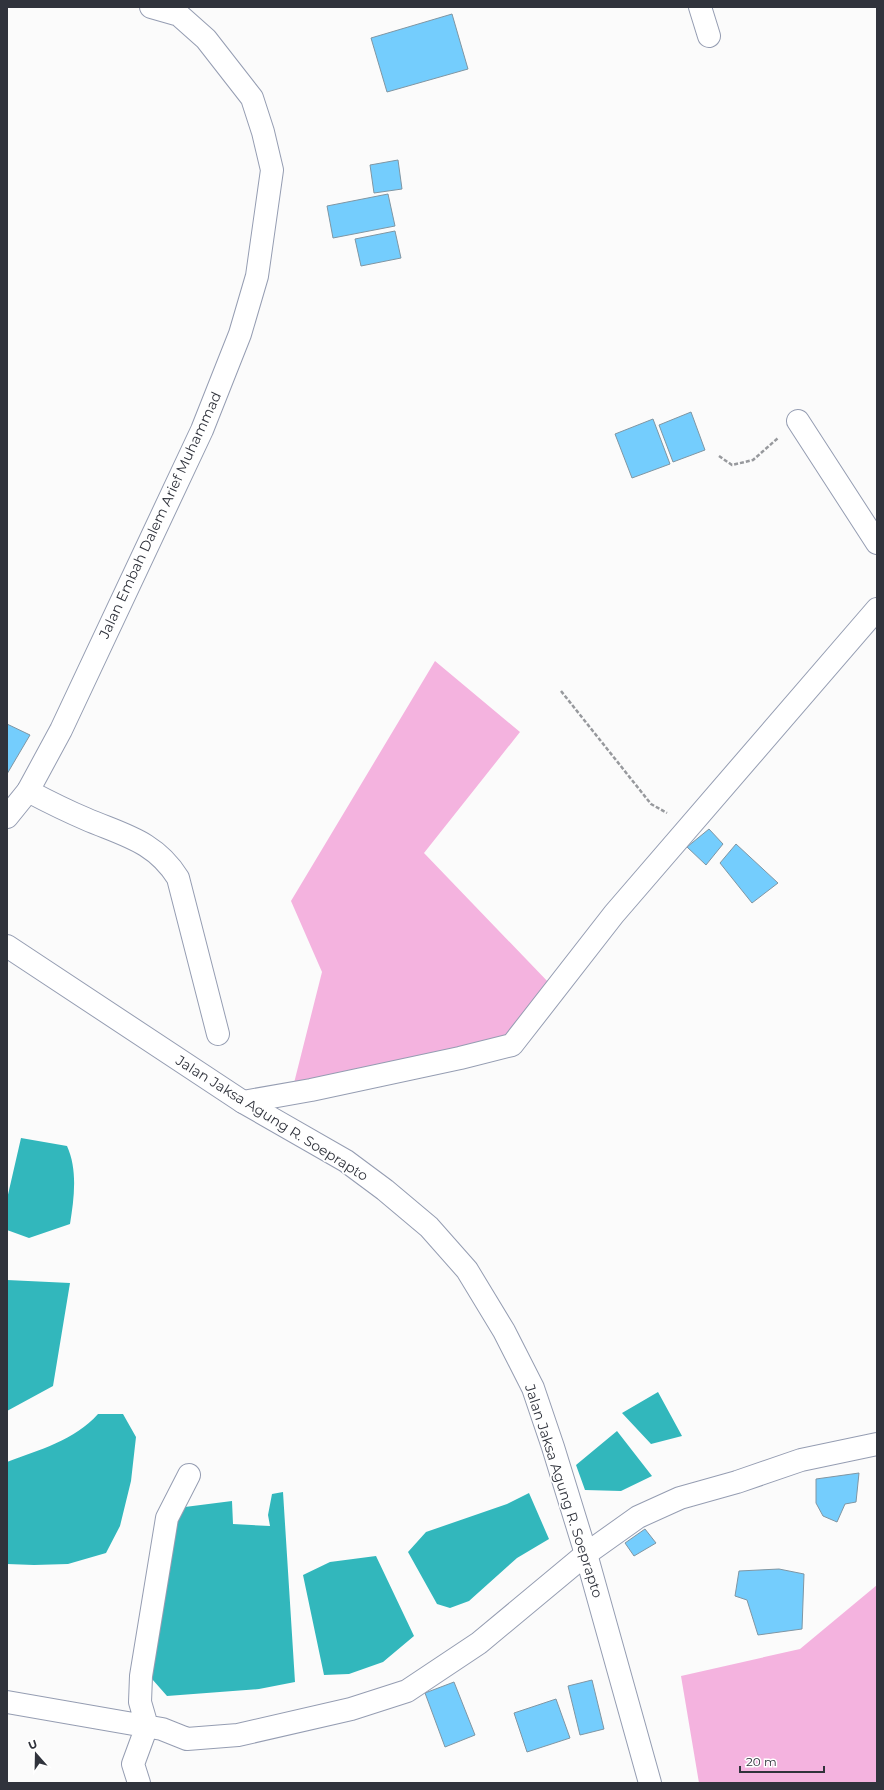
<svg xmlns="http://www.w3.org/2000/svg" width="884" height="1790" viewBox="0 0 884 1790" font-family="Montserrat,sans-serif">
	<rect width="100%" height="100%" fill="#fbfbfb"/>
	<path fill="#f4b3df" d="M 435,661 L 520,732 L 424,853 L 551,985 L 511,1037 L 293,1087 L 322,972 L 291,901 Z
		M 877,1585 L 877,1783 L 699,1783 L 681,1676 L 800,1649 Z"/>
	<path fill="#32b7bc" d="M 21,1138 L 67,1146 C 78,1170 74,1199 70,1224 L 29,1238 L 7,1230 L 7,1199 Z
		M 7,1280 L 70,1283 L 53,1386 L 7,1411 Z
		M 658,1392 L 682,1436 L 651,1444 L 622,1413 Z
		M 98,1414 L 123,1414 L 136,1437 L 131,1481 L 120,1526 L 106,1553 L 68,1564 L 34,1565 L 7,1564 L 7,1462 C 39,1450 75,1440 98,1414 Z
		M 617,1431 L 652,1476 L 621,1491 L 585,1490 L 576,1465 Z
		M 283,1492 L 295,1682 L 259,1689 L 167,1696 L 145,1671 L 177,1508 L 232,1501 L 233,1524 L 270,1526 L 268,1515 L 272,1494 Z
		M 529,1493 L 549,1539 L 517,1558 L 469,1601 L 450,1608 L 437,1604 L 408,1552 L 426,1532 L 507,1504 Z
		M 376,1556 L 414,1636 L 383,1662 L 349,1674 L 324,1675 L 303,1575 L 330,1562 Z"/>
	<path fill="#74cdfd" stroke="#8096a3" d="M 452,14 L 468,69 L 387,92 L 371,38 Z
		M 398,160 L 402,189 L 374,193 L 370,165 Z
		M 388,194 L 395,226 L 333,238 L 327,206 Z
		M 395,231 L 401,258 L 361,266 L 355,239 Z
		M 691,412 L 705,450 L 673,462 L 659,425 Z
		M 653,419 L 670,464 L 632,478 L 615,434 Z
		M 7,724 L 30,735 L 7,774 Z
		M 709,829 L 723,844 L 706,865 L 687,847 Z
		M 736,844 L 778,883 L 752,903 L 720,863 Z
		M 859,1473 L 856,1502 L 845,1504 L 837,1522 L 823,1516 L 816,1503 L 816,1479 Z
		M 645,1529 L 656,1543 L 634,1556 L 625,1543 Z
		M 779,1569 L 804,1574 L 802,1629 L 758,1635 L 747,1600 L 735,1596 L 739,1571 Z
		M 592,1680 L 604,1729 L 580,1735 L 568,1686 Z
		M 454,1682 L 475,1735 L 445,1747 L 425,1693 Z
		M 556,1699 L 570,1738 L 527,1752 L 514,1713 Z"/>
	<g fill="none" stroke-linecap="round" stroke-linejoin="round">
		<g stroke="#959db2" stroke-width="24">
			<path id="street" d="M 700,7 L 709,36
				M 798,421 L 877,543
				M 28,791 C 47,801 67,811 86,819 C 123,835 155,841 178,878 L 218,1034
				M 243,1102 L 311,1090 L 460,1058 L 512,1045 L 614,914 L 877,609
				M 7,1702 L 162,1729 L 187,1739 L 238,1735 L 351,1709 L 407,1691 L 479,1643 L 586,1554 L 638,1517 L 680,1498 L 737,1482 L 801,1460 L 877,1444
				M 139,1783 L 133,1764 L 147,1726 L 140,1702 L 141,1676 L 167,1518 L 189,1475"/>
		</g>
		<g stroke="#959db2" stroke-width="24">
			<path id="secondary" d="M 7,817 L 28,791 L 61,730 L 202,430 L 240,334 L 257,276 L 272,170 L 263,132 L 252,98 L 206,39 L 179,15 L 151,7
				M 7,946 L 243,1102 L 346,1161 L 385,1190 L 429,1227 L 467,1270 L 504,1331 L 533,1388 L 553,1447 L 586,1554 L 650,1783"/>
		</g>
		<path stroke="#97999d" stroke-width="2.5" stroke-dasharray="4 2" stroke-linecap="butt" d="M 719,456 L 732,465 L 753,460 L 778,438
			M 561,691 L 651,804 L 667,813"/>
		<use href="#street" stroke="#fff" stroke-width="22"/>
		<use href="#secondary" stroke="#fff" stroke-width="22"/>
	</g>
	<g text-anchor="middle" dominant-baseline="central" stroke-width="3.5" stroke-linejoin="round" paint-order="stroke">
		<g font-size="14" fill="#30333c" stroke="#fff">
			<text transform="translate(160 515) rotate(-65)">Jalan Embah Dalem Arief Muhammad</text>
			<text transform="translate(272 1118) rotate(32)">Jalan Jaksa Agung R. Soeprapto</text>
			<text transform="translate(564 1491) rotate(72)">Jalan Jaksa Agung R. Soeprapto</text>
		</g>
	</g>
	<rect width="884" height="1790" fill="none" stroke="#30333c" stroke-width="16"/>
	<g transform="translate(36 1754) rotate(340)" stroke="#ffffff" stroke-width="3" paint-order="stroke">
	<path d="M0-3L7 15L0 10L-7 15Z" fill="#30333c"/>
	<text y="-6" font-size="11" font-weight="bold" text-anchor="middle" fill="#30333c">U</text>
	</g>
	<path d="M740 1766v6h84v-6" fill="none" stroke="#30333c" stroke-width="2"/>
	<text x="746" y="1766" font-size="12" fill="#30333c" stroke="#ffffff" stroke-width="3" paint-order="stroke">20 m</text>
</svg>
